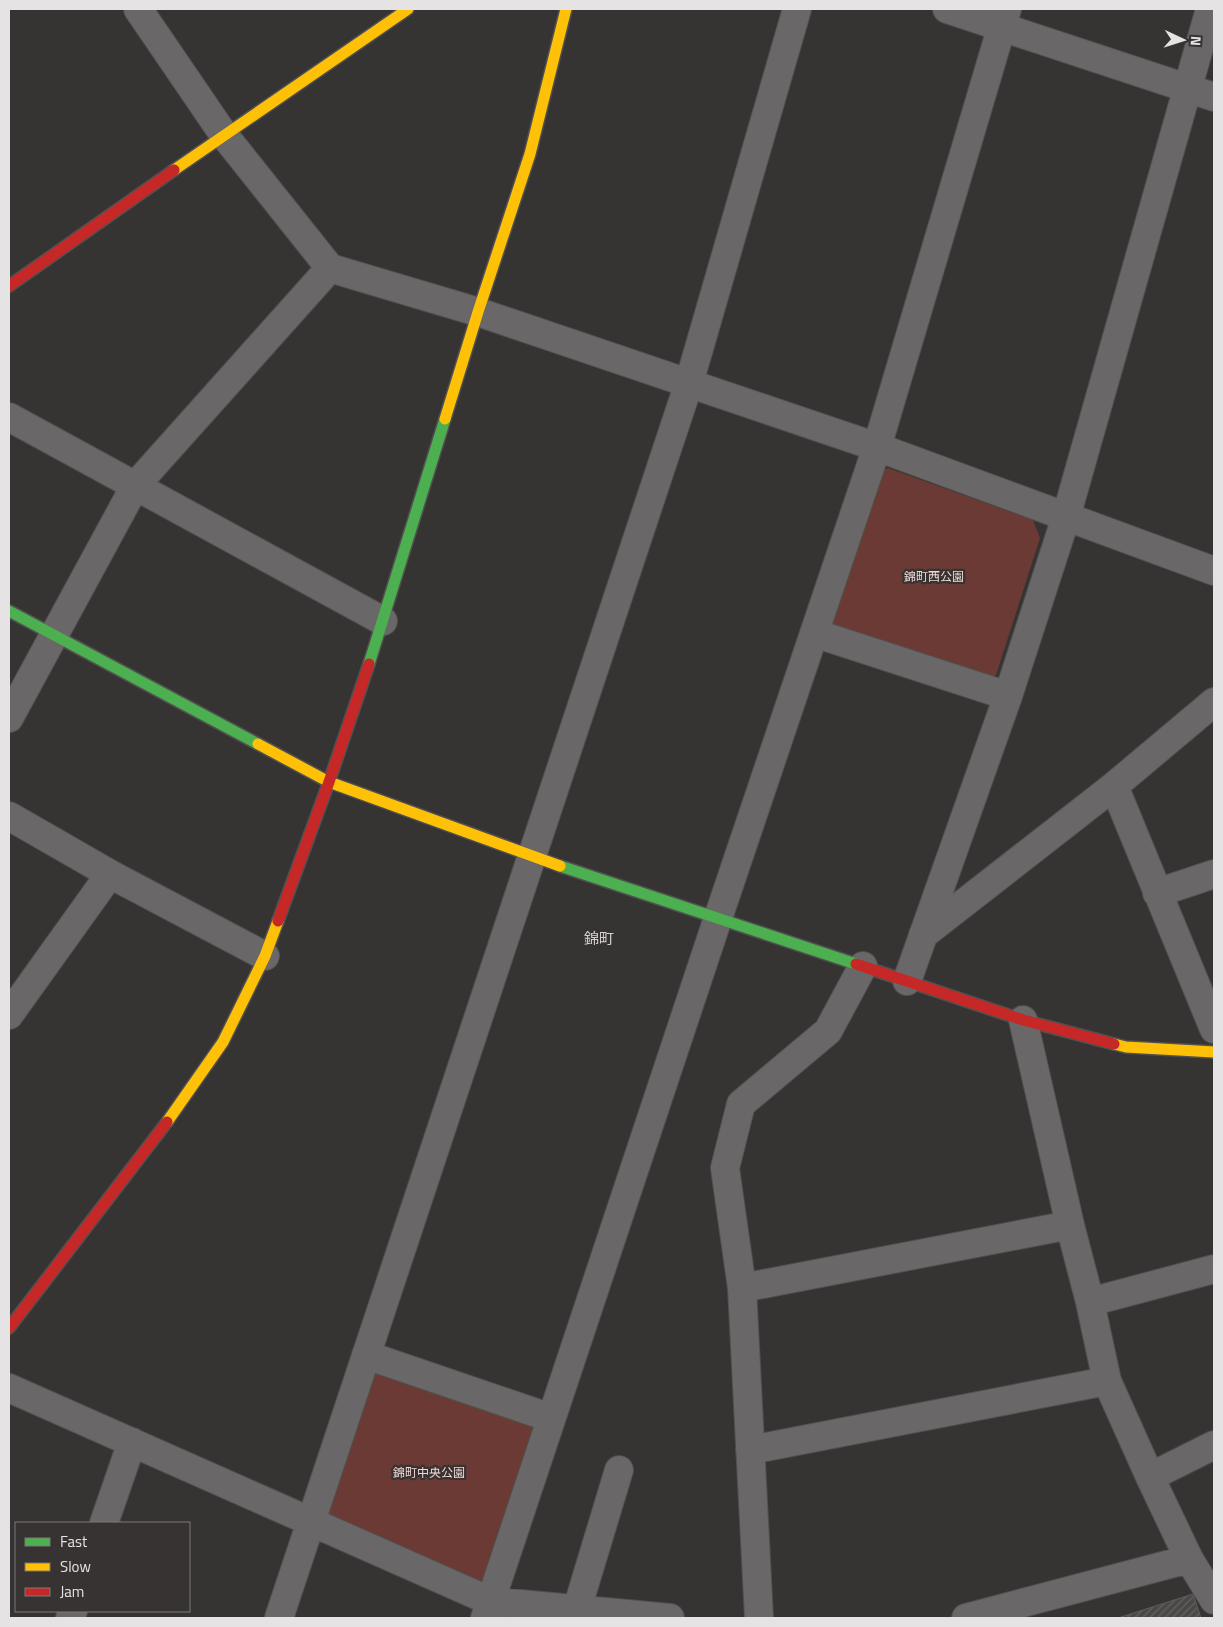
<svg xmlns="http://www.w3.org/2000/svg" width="1223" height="1627" viewBox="0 0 1223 1627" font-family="'Titillium Web','Noto Sans JP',sans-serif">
	<defs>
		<pattern id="building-hatch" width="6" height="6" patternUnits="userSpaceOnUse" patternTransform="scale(1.25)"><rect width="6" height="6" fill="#494847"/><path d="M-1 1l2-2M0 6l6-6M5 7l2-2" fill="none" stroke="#636261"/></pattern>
	</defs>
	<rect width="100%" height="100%" fill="#353433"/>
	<path fill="#6b3a35" d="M 888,468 L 1033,520 L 1040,538 L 996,675 L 983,682 L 837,633 L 830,621 L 875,474 Z
		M 371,1366 L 526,1417 L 534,1430 L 484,1579 L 472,1585 L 328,1521 L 325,1507 Z"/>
	<path fill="url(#building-hatch)" stroke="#5f5e5d" d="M 1193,1594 L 1201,1618 L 1118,1618 Z"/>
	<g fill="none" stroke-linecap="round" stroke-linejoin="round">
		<g stroke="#515050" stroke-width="30">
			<path id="street" d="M 138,9 L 224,135 L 330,268 L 478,312 L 877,447 L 1214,571
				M 947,9 L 1214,97
				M 9,417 L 383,621
				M 814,633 L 1008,696
				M 9,718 L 135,486 L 330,268
				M 1114,786 L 1214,1029
				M 9,816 L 110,874 L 265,956
				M 1157,893 L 1214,874
				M 923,935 L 1114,786 L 1214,702
				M 907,981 L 1008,696 L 1066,517 L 1210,9
				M 9,1015 L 110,874
				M 1023,1020 L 1070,1225 L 1090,1302 L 1107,1381 L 1150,1477 L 1189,1559 L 1214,1600
				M 742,1288 L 1070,1225
				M 1090,1302 L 1214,1269
				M 366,1355 L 551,1418
				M 9,1388 L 490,1601 L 670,1618
				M 750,1450 L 1107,1381
				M 1150,1477 L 1214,1445
				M 104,1523 L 132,1442
				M 577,1609 L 619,1470
				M 70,1618 L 73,1611
				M 279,1618 L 689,383 L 797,9
				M 485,1618 L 718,918 L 877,447 L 1007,9
				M 759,1618 L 742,1288 L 725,1168 L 741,1104 L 828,1031 L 863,966
				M 966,1618 L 1189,1559"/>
		</g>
		<g stroke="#515050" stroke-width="14">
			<path id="fast" d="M 9,611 L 258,744
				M 369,664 L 445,419
				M 560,866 L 856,964"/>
		</g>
		<g stroke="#515050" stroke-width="14">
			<path id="slow" d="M 174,170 L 408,9
				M 445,419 L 478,312 L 530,154 L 566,9
				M 258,744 L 329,782 L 560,866
				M 1114,1044 L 1126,1047 L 1214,1052
				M 167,1122 L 223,1042 L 265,956 L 278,921"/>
		</g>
		<g stroke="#515050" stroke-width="14">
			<path id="jam" d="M 9,286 L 174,170
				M 278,921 L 329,782 L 369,664
				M 856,964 L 1023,1020 L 1114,1044
				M 9,1328 L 167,1122"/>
		</g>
		<use href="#street" stroke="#696767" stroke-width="28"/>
		<use href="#fast" stroke="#4caf50" stroke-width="11"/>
		<use href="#slow" stroke="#ffc107" stroke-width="11"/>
		<use href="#jam" stroke="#c62828" stroke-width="11"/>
	</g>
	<g text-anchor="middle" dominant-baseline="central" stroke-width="4.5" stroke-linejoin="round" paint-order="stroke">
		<g font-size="12" fill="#f2d7d4" stroke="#363332">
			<text x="934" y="576">錦町西公園</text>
			<text x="429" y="1472">錦町中央公園</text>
		</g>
		<g font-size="15" fill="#d5d1d0" stroke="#363332">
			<text x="599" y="938">錦町</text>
		</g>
	</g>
	<rect width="1223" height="1627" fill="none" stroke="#e5e3e3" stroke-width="20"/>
	<rect x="15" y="1522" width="175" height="90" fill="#363332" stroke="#7c7979"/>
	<rect x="25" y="1538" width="25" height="8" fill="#4caf50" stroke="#7c7979"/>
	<text x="60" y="1547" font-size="15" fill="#e5e3e3">Fast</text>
	<rect x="25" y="1563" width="25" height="8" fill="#ffc107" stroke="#7c7979"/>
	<text x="60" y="1572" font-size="15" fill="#e5e3e3">Slow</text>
	<rect x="25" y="1588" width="25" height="8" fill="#c62828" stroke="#7c7979"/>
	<text x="60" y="1597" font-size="15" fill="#e5e3e3">Jam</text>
	<g transform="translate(1183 40) rotate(94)" stroke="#363332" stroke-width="4" paint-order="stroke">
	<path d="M0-4L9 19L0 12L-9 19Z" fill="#e5e3e3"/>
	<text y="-8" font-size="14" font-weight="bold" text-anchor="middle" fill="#e5e3e3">N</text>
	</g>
</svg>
